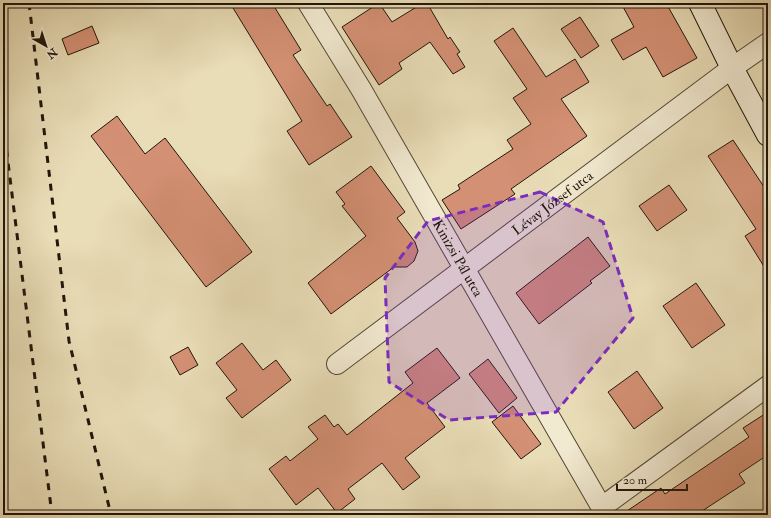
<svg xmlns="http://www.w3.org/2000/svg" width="771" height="518" viewBox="0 0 771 518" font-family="'IM FELL Double Pica',serif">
	<rect width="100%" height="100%" fill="#e9ddb7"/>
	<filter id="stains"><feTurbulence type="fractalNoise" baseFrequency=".005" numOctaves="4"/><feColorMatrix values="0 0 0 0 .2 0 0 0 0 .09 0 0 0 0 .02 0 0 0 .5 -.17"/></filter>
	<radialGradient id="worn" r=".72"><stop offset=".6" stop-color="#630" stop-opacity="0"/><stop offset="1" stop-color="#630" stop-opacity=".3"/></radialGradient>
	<path fill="#d49074" stroke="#20160b" d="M 230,3 L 272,3 L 301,50 L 293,55 L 327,106 L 330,104 L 352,137 L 309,165 L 287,131 L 302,121 Z
		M 379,3 L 392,22 L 423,3 L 427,3 L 448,39 L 450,37 L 460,52 L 457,54 L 465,67 L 453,74 L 430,42 L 399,63 L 402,69 L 379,85 L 342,27 Z
		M 621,3 L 666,3 L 697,58 L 663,77 L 646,47 L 623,60 L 611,40 L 634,27 Z
		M 580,17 L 599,46 L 581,58 L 561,29 Z
		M 92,26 L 99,43 L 68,55 L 62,39 Z
		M 513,28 L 546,77 L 575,59 L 589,82 L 561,99 L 587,136 L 511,189 L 515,194 L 461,229 L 442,200 L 460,189 L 458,185 L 513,149 L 507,140 L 531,124 L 513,98 L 527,89 L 494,41 Z
		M 117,116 L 145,154 L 165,138 L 252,252 L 206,287 L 91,136 Z
		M 733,140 L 768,193 L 768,273 L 745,236 L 756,229 L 708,156 Z
		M 371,166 L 405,212 L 397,218 L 415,242 L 418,251 L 414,261 L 407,267 L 394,267 L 331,314 L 308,283 L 366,236 L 342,206 L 345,204 L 336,192 Z
		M 669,185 L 687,210 L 657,231 L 639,206 Z
		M 588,237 L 610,266 L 590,281 L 592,283 L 539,324 L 516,293 Z
		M 696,283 L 725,325 L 692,348 L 663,306 Z
		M 242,343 L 263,370 L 276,360 L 291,380 L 242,418 L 226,398 L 237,390 L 216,363 Z
		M 188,347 L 198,365 L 180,375 L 170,357 Z
		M 437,348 L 460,378 L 427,403 L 445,427 L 405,458 L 420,477 L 403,490 L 382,463 L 348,489 L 355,499 L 337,513 L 318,488 L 296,505 L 269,469 L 286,456 L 290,461 L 318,439 L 308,427 L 325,415 L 334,427 L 338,424 L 347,435 L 413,383 L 405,372 Z
		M 488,359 L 517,398 L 499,413 L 469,374 Z
		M 637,371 L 663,408 L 634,429 L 608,392 Z
		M 513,406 L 541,444 L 521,459 L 492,422 Z
		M 768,412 L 768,465 L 763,458 L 739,474 L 745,483 L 696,515 L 621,515 L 661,488 L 665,494 L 749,437 L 743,428 Z"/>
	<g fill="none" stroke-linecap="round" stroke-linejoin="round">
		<g stroke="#524836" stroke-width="22">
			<g id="street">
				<path id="s1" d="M 308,3 L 361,89 L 606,515"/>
				<path id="s2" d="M 337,364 L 732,68 L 768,43"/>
				<path d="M 602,507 L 768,386"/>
			</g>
		</g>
		<g stroke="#20160b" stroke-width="24">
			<path id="secondary" d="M 700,3 L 732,68 L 768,135"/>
		</g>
		<use href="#street" stroke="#f1e9d0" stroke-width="20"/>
		<use href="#secondary" stroke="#f1e9d0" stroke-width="22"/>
		<path stroke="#20160b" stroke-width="3" stroke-dasharray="7 7" stroke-linecap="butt" d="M 29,3 L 69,341 L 111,515
			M 3,122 L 52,515"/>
	</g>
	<path fill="#7b2cbf" fill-opacity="0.2" stroke="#7b2cbf" stroke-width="3" stroke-dasharray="8 5" stroke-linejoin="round" d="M 540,192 L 603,222 L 633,318 L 556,412 L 449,420 L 389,382 L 385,278 L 428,221 Z"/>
	<g text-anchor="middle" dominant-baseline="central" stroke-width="3" stroke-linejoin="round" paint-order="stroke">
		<g font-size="14" fill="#20160b" stroke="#f1e9d0">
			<text stroke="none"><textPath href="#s2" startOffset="269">Lévay József utca</textPath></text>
			<text stroke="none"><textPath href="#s1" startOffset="296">Kinizsi Pál utca</textPath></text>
		</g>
	</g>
	<rect width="771" height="518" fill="none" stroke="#e9ddb7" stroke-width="16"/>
	<rect x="4" y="4" width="763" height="510" fill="none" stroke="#20160b" stroke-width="2"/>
	<rect x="8" y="8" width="755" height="502" fill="none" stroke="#20160b"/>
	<g transform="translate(46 46) rotate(141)" stroke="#f1e9d0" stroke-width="3" paint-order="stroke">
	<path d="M0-3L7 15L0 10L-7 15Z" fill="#20160b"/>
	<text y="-6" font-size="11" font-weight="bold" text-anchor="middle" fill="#20160b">N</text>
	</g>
	<path d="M617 484v6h70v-6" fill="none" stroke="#20160b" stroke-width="2"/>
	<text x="623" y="484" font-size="12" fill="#20160b" stroke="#f1e9d0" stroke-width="3" paint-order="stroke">20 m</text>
	<rect width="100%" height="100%" filter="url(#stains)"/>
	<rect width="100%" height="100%" fill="url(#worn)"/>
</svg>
